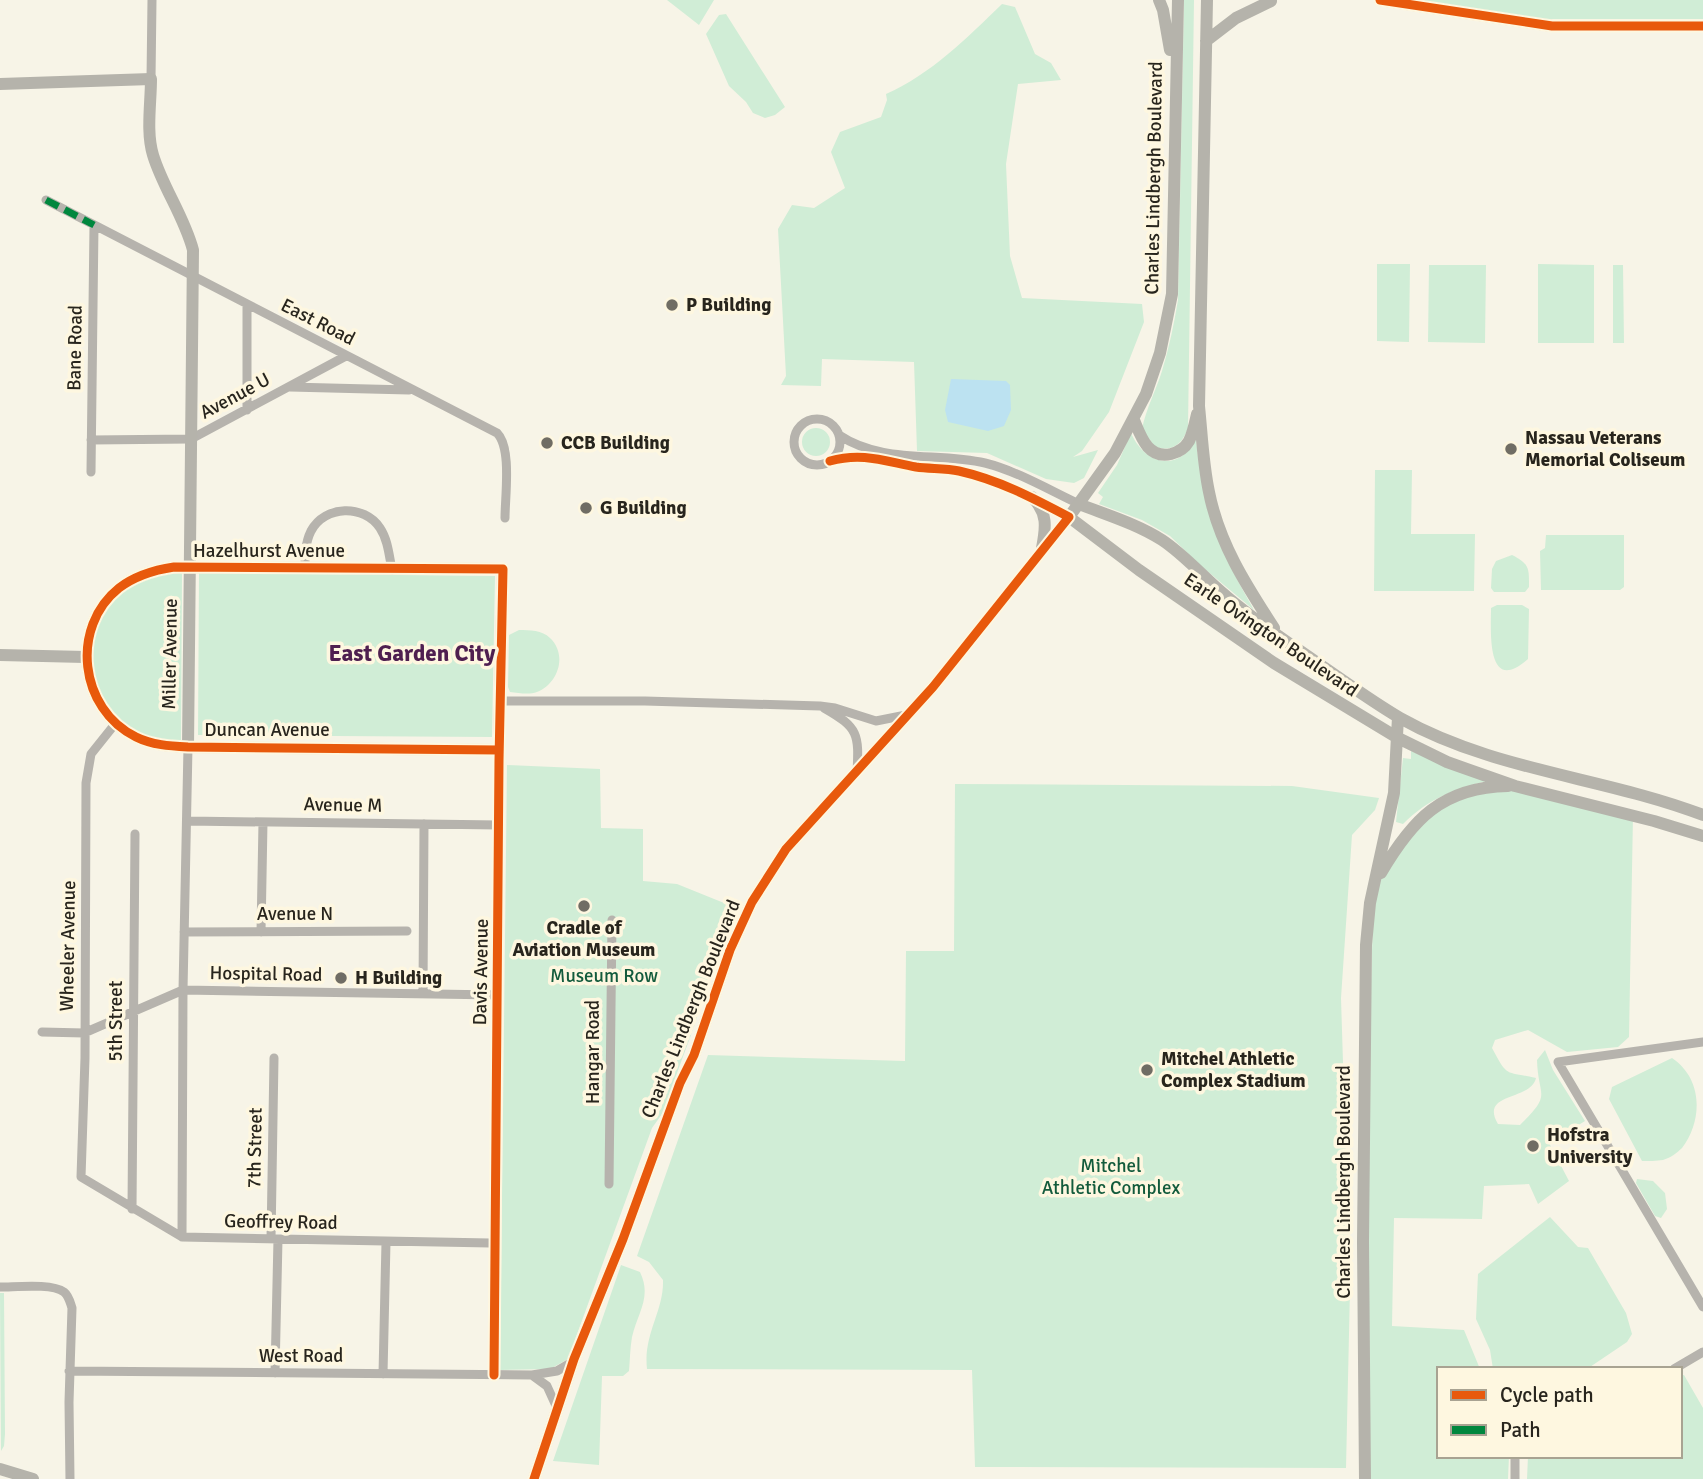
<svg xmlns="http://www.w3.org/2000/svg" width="1703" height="1479" viewBox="0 0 1703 1479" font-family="Signika,sans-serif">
	<rect width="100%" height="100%" fill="#f7f4e7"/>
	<path fill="#d0edd6" d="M 667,0 L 714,0 L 699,25 Z
		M 1184,0 L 1194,0 L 1188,428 C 1182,445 1172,452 1155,447 L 1142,429 C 1146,409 1156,390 1162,371 C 1169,348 1174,324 1178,300 Z
		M 1419,0 L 1703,0 L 1703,19 L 1541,19 Z
		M 1002,4 L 1015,7 L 1035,54 L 1051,63 L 1061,80 L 1018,84 L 1006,164 L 1010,256 L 1022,298 L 1142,304 L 1144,322 L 1109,412 L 1082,451 L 1073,457 L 1098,450 L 1084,478 L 1074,483 L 1046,479 L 987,453 L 917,451 L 914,362 L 822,359 L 821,386 L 781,385 L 786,376 L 778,229 L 792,205 L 814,208 L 845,188 L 831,152 L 840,132 L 881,117 L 887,100 L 886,94 C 930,75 968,37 1002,4 Z
		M 726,14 L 785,107 L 775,115 L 765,118 L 753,113 L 746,102 L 729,86 L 706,34 L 719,15 Z
		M 1377,264 L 1410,264 L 1409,342 L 1377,341 Z
		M 1538,264 L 1594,265 L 1594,343 L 1538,343 Z
		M 1429,265 L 1486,265 L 1485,343 L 1428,342 Z
		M 1613,265 L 1623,265 L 1624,343 L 1613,343 Z
		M802 442a14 14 0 1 1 28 0a14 14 0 1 1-28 0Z
		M 1131,433 C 1145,465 1179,473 1196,439 C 1203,509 1219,549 1254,610 L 1200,565 L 1170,536 L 1142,520 L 1099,504 L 1103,497 L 1098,493 L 1117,465 Z
		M 1375,470 L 1412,470 L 1411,534 L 1475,534 L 1474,591 L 1374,591 Z
		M 1546,535 L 1624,535 L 1624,587 L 1620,590 L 1541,590 L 1540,551 L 1545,548 Z
		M 1512,555 C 1530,564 1529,569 1529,587 L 1525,592 L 1494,592 L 1491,588 L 1492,569 L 1496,561 Z
		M 182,573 L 181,741 C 157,740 129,735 113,716 C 100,700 91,676 90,656 C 88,624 115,588 145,578 C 157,574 169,574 182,573 Z
		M 199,573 L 495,576 L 492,737 L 198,735 Z
		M 1497,605 L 1522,605 L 1529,609 L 1528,659 C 1486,696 1491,631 1491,608 Z
		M 519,630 C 530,630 542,630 550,638 C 568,655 558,684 537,692 C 529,695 519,693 510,692 L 508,687 L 509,635 Z
		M 1411,751 L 1487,781 C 1454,789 1428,799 1403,824 L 1396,822 L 1403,758 L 1411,759 Z
		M 507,765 L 600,769 L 601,828 L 643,829 L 643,881 L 677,884 L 729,905 L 695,1024 L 662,1114 L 652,1128 L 568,1359 L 550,1369 L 500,1370 Z
		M 955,784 L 1292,786 L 1379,798 L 1375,810 L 1352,835 L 1341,998 L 1350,1289 L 1346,1468 L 975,1467 L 972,1370 L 647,1369 C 643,1334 664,1311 663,1280 L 649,1262 L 637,1256 L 708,1055 L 905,1061 L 906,951 L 954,951 Z
		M 1493,786 L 1633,815 L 1629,1037 L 1618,1047 L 1567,1052 L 1528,1030 L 1495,1040 L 1492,1048 C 1508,1078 1505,1071 1536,1078 C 1531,1101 1479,1092 1498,1124 L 1520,1125 C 1553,1093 1538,1098 1537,1060 L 1545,1050 L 1553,1070 L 1585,1121 L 1549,1143 L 1569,1181 L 1538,1204 L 1529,1184 L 1484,1186 L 1482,1219 L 1394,1218 L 1392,1326 L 1464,1330 L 1480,1369 L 1439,1369 L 1439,1456 L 1509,1456 L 1508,1479 L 1365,1479 L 1363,1242 L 1374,886 L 1425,814 Z
		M 1672,1058 C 1703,1079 1703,1120 1682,1148 C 1677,1153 1670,1158 1663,1160 C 1657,1161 1648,1161 1642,1161 L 1609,1099 L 1612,1087 Z
		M 1637,1179 L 1653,1181 L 1665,1193 L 1667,1209 L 1661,1218 L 1655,1216 L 1636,1183 Z
		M 1550,1217 L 1578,1247 L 1588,1248 L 1626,1313 L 1632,1334 L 1627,1342 L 1587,1369 L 1493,1369 L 1490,1350 L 1476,1319 L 1478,1274 Z
		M 621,1265 L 640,1272 C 652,1297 638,1312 632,1337 C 630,1348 630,1360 629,1371 L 623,1376 L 602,1376 L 599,1465 L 553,1461 Z
		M 0,1293 L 4,1293 L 5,1434 L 4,1446 L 1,1451 Z
		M 1684,1375 L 1703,1408 L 1703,1479 L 1527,1479 L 1528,1456 L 1680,1456 L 1680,1376 Z"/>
	<path fill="#bce2f1" d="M 951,379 L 1006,381 L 1010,385 L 1011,410 L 1004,426 L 988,431 L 948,422 L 945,410 Z"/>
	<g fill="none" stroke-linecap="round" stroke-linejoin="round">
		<path stroke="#b6b3ad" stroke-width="9" d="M 151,79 L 152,0
			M 46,200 L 497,433 C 512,448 505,496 505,518
			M 290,387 L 409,390
			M 247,410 L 247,304
			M794 442a23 23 0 1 1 46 0a23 23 0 1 1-46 0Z
			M 839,435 C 882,464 937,452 985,463 C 1017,471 1049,490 1079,504
			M 91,440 L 191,439 L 346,356
			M 830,461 C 862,452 884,461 916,467 C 930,469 945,468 959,471 C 999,480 1033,498 1069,517
			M 91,472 L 94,225
			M 305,569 C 305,556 305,543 311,531 C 325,505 364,504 380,528 C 388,540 389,555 392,570
			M 500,701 L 645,701 L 820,706 L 835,708 L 876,721 L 906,715
			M 824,708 C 859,728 859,734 857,773
			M 115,724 L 91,754 L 86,783 L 85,1058 L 81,1177 L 182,1237 L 490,1243 L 496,1246
			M 187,821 L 499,825
			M 184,932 L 407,931
			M 261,932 L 263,822
			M 423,994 L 424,824
			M 42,1032 L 84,1033 L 183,990 L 498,995
			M 1703,1042 L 1558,1062 L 1703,1307
			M 609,1184 L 612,920
			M 132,1209 L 135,834
			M 182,1237 L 183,990 L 188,747
			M 271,1239 L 274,1058
			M 0,1287 C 16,1287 52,1283 64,1292 C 69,1296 70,1302 72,1308 L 69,1402 L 70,1479
			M 1674,1369 L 1703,1352
			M 69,1371 L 532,1375 L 557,1371 L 574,1361
			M 275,1373 L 278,1239
			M 383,1374 L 386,1242
			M 494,1375 L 499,750
			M 532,1375 L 547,1386 L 557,1408
			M 1515,1479 L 1515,1456"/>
		<path stroke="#b5b3ab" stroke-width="12" d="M 1159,0 L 1163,10 L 1170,50
			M 1207,0 L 1199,406 C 1202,435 1203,464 1209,492 C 1219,543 1246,585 1274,628
			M 1380,0 L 1552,26 L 1703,26
			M 1206,41 L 1236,18 L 1271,1
			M 0,84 L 151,79 C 151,103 146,132 153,155 C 163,188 184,216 193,250 L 188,747
			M 1134,420 C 1141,437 1148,459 1171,454 C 1179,452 1185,448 1189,441 C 1193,433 1195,423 1197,414
			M 1032,497 C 1048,513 1046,527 1042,548
			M 1079,504 C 1107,515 1137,524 1162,540 C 1186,556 1204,578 1226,596 C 1254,620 1286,641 1316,662 C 1344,681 1371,701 1400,718 C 1494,771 1604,777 1703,815
			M 1069,517 L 1139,570 L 1274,663 L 1398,738 L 1447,762 L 1515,786 L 1654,821 L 1703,836
			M 174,567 L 503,569 L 499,750 L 188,747 C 170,746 152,745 136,737 C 79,709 70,627 119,588 C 136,575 154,570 174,567 Z
			M 0,655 L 85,657
			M 1381,873 C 1412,820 1442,787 1508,786
			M 0,1469 L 33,1479
			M 534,1479 L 574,1359 L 623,1239 L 680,1083 L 694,1055 L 730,950 L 752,902 L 786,849 L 933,687 L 1069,517 L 1115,453 L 1146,394 L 1160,353 L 1172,294 L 1178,0
			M 1365,1479 L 1363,1242 L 1366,945 L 1370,903 L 1394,793 L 1398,717"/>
		<path stroke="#00873e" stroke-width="7" stroke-dasharray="14 7" stroke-linecap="butt" d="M 46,200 L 94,225"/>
		<g stroke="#fef7e0" stroke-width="13">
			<path id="cycleway" d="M 1380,0 L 1552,26 L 1703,26
				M 494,1375 L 499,760 L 503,569 L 174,567 C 154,570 136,575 119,588 C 70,627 79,709 136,737 C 152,745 170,746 188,747 L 499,750
				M 534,1479 L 574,1359 L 623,1239 L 680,1083 L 694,1055 L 730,950 L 752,902 L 786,849 L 933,687 L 1069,517 C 1033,498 999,480 959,471 C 945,468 930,469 916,467 C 884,461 862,452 830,461"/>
		</g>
		<use href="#cycleway" stroke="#e8590c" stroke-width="9"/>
	</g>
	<g fill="#706d64" stroke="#fef7e0" stroke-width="2.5">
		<circle cx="672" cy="305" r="7"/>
		<circle cx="547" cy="443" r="7"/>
		<circle cx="1511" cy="449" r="7"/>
		<circle cx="586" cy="508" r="7"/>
		<circle cx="584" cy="906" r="7"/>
		<circle cx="341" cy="978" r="7"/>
		<circle cx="1147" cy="1070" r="7"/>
		<circle cx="1533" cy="1146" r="7"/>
	</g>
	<g text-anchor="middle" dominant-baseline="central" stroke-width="7" stroke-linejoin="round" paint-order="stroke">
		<g font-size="19" fill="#28251d" stroke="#fef7e0">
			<text transform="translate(1154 178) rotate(-89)">Charles Lindbergh Boulevard</text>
			<text transform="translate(318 322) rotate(27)">East Road</text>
			<text transform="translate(75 348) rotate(-89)">Bane Road</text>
			<text transform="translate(235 396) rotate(-28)">Avenue U</text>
			<text x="269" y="551">Hazelhurst Avenue</text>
			<text transform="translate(1271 635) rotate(34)">Earle Ovington Boulevard</text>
			<text transform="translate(170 654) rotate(-89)">Miller Avenue</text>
			<text x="267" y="730">Duncan Avenue</text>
			<text transform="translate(343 805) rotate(1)">Avenue M</text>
			<text x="295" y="914">Avenue N</text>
			<text transform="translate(68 946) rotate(-89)">Wheeler Avenue</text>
			<text transform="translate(481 972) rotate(-89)">Davis Avenue</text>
			<text transform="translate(266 974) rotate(1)">Hospital Road</text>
			<text transform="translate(691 1009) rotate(-68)">Charles Lindbergh Boulevard</text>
			<text transform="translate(116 1021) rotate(-90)">5th Street</text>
			<text transform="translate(593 1052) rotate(-90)">Hangar Road</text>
			<text transform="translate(255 1148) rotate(-89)">7th Street</text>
			<text transform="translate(1344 1182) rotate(-90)">Charles Lindbergh Boulevard</text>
			<text transform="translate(281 1222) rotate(1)">Geoffrey Road</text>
			<text x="301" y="1356">West Road</text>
		</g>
		<g font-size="19" font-weight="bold" fill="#28251d" stroke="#fef7e0" text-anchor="start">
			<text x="686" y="305">P Building</text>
			<text x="1525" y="438">Nassau Veterans<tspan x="1525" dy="22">Memorial Coliseum</tspan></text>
			<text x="561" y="443">CCB Building</text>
			<text x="600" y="508">G Building</text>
			<text x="584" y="928" text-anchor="middle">Cradle of<tspan x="584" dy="22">Aviation Museum</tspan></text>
			<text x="355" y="978">H Building</text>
			<text x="1161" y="1059">Mitchel Athletic<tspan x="1161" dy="22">Complex Stadium</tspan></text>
			<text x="1547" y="1135">Hofstra<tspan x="1547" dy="22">University</tspan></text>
		</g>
		<g font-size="19" fill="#135b3c" stroke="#fef7e0">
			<text x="604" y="976">Museum Row</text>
			<text x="1111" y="1166">Mitchel<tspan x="1111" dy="22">Athletic Complex</tspan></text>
		</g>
		<g font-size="23" font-weight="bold" fill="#4f1f50" stroke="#fef7e0">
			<text x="412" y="653">East Garden City</text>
		</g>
	</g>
	<rect x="1437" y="1367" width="245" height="91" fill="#fef7e0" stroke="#a8a392" stroke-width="2"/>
	<rect x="1451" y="1390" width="35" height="10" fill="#e8590c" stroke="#a8a392" stroke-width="2"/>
	<text x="1500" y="1402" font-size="21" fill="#28251d">Cycle path</text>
	<rect x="1451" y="1425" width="35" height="10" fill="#00873e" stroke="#a8a392" stroke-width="2"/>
	<text x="1500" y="1437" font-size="21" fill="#28251d">Path</text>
</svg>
